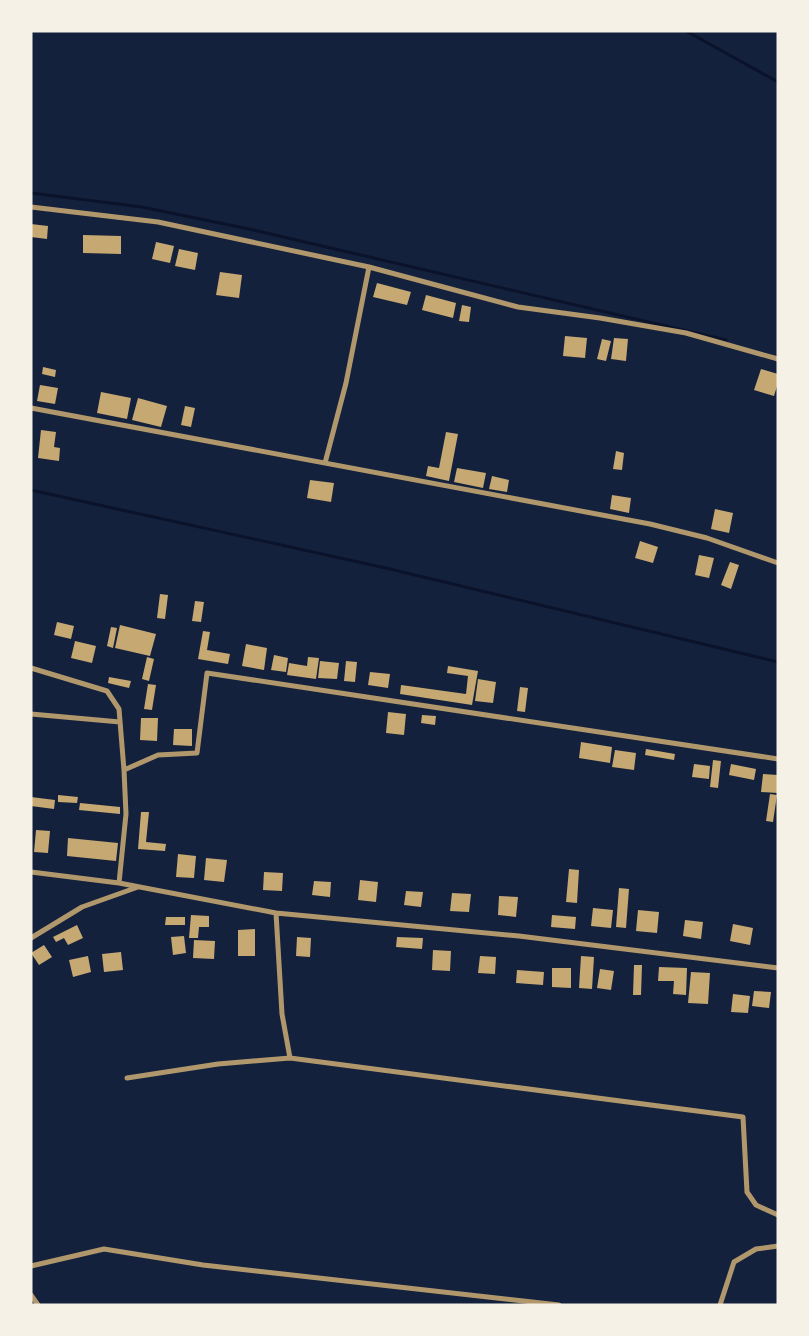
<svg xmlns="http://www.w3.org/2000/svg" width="809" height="1336" viewBox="0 0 809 1336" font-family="'DM Sans',sans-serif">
	<rect width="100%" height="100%" fill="#14213d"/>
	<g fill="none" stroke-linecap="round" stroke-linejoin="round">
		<path stroke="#0b132b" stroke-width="3" d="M 686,31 L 778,82
			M 31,193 L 142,207 L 249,229 L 726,340
			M 31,490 L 390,569 L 778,662"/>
	</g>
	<path fill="#c6a872" d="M 31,224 L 48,226 L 47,239 L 31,237 Z
		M 83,235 L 121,236 L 121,254 L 83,253 Z
		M 156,242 L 174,246 L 170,263 L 152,259 Z
		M 179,249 L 198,253 L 195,270 L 175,266 Z
		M 220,272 L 242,275 L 239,298 L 216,295 Z
		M 377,283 L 411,292 L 407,305 L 373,297 Z
		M 426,295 L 456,303 L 453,318 L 422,310 Z
		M 462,305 L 471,307 L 469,322 L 459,321 Z
		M 565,336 L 587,338 L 585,358 L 563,356 Z
		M 614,338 L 628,339 L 626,361 L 611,359 Z
		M 602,339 L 611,341 L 606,361 L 597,359 Z
		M 43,367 L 56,370 L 55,377 L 42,374 Z
		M 761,369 L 778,374 L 778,383 L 774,396 L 754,390 Z
		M 40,385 L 58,388 L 55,404 L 37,401 Z
		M 101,392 L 131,398 L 127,419 L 97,413 Z
		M 138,398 L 167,406 L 161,427 L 132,420 Z
		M 185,406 L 195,408 L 191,427 L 181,425 Z
		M 41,430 L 56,432 L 54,447 L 60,448 L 59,461 L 38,458 Z
		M 446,432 L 458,434 L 449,481 L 426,476 L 428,466 L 439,468 Z
		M 616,451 L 624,453 L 622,470 L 613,469 Z
		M 457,468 L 486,473 L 483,488 L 454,482 Z
		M 492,476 L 509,480 L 507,492 L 489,489 Z
		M 310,480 L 334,483 L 331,502 L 307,498 Z
		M 612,495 L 631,498 L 629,513 L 610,509 Z
		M 715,509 L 733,513 L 729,533 L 711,529 Z
		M 640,541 L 658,547 L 653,563 L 635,558 Z
		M 699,555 L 714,558 L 709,578 L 695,575 Z
		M 730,562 L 739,565 L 731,589 L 721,585 Z
		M 160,594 L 168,595 L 165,619 L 157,618 Z
		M 195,601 L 204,602 L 201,622 L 192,621 Z
		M 57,622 L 74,626 L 71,639 L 54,635 Z
		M 120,625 L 156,634 L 150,656 L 115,648 Z
		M 111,627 L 117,628 L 113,648 L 107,646 Z
		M 203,631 L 210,632 L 207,650 L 230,654 L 228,664 L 198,659 Z
		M 75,641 L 96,646 L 92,663 L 71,658 Z
		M 246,644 L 267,648 L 264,670 L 242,666 Z
		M 274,655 L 288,658 L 286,672 L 271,670 Z
		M 147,657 L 154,659 L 149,681 L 142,679 Z
		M 308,657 L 319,658 L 316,679 L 287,675 L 289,663 L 307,666 Z
		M 320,661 L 339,663 L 337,679 L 318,678 Z
		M 346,661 L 357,662 L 355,682 L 344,681 Z
		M 448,666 L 478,671 L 472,705 L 400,694 L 401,685 L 466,694 L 468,676 L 447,673 Z
		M 370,672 L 390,674 L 388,688 L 368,685 Z
		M 109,677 L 131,681 L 129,688 L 108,683 Z
		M 478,679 L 496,682 L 493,703 L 475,701 Z
		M 148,684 L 156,685 L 152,710 L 144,709 Z
		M 520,687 L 528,688 L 525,712 L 517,711 Z
		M 388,712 L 406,714 L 404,735 L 386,733 Z
		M 422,715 L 436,716 L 435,725 L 421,723 Z
		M 141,718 L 158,718 L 157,741 L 140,740 Z
		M 174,729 L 192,729 L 192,746 L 173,745 Z
		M 581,742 L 612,747 L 610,763 L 579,758 Z
		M 646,749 L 675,754 L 674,760 L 645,755 Z
		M 615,750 L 636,753 L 634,770 L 612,767 Z
		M 713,760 L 721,761 L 718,788 L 710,787 Z
		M 694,764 L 710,766 L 709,779 L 692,777 Z
		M 731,764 L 756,769 L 754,780 L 729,775 Z
		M 763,774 L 778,775 L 778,793 L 761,792 Z
		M 770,794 L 777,795 L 773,822 L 766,821 Z
		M 58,795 L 78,797 L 77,803 L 58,802 Z
		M 31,797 L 55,800 L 54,809 L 31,806 Z
		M 80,803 L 120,807 L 120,814 L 79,810 Z
		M 141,812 L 149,812 L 146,842 L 166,844 L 165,851 L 138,849 Z
		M 36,830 L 50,831 L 48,853 L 34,852 Z
		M 68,838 L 118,843 L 116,861 L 67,856 Z
		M 178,854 L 196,856 L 194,878 L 176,877 Z
		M 206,858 L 227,860 L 224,882 L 204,880 Z
		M 569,869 L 579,870 L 577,903 L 566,902 Z
		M 264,872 L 283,873 L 282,891 L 263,890 Z
		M 360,880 L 378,882 L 376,902 L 358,900 Z
		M 314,881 L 331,882 L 330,897 L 312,895 Z
		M 619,888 L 629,889 L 626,928 L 616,927 Z
		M 406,891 L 423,892 L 421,907 L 404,905 Z
		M 452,893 L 471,894 L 469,912 L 450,911 Z
		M 499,896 L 518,897 L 516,917 L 498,915 Z
		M 593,908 L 613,910 L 611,928 L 591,926 Z
		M 638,910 L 659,912 L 657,933 L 636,931 Z
		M 191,915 L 209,916 L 209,927 L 199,927 L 198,938 L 189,938 Z
		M 552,915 L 576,917 L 575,929 L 551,927 Z
		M 166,917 L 185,917 L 185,925 L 165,925 Z
		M 685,920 L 703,922 L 701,939 L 683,936 Z
		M 733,924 L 753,928 L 750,945 L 730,941 Z
		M 77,925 L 83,938 L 68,945 L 64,938 L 56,942 L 53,937 Z
		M 255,929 L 255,956 L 238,956 L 238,930 Z
		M 184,936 L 186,953 L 173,955 L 171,937 Z
		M 297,937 L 311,938 L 310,957 L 296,956 Z
		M 397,937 L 423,938 L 422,949 L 396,947 Z
		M 194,940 L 215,941 L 214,959 L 193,958 Z
		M 44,945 L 52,957 L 39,965 L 31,953 Z
		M 433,950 L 451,951 L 450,971 L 432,970 Z
		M 121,952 L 123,970 L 104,972 L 102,954 Z
		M 88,956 L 91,972 L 73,977 L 69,960 Z
		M 480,956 L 496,957 L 495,974 L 478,973 Z
		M 581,956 L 594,957 L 592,989 L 579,988 Z
		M 634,965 L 642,965 L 641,995 L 633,995 Z
		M 659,967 L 687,968 L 686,995 L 673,994 L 674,981 L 658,981 Z
		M 552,968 L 571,968 L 571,988 L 552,987 Z
		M 600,969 L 614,971 L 611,990 L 597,988 Z
		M 517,970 L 544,972 L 543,985 L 516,983 Z
		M 691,972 L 710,973 L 708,1004 L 688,1003 Z
		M 754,991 L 771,992 L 769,1008 L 752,1006 Z
		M 733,994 L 750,996 L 748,1013 L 731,1012 Z"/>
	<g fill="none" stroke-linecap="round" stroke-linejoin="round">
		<path stroke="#b1986c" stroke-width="5" d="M 31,207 L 158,222 L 369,267 L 518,307 L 600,318 L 686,333 L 778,359
			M 31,408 L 650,524 L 707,538 L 778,563
			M 325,463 L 346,383 L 369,267
			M 31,668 L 107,691 L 119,709 L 124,770 L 126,814 L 119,883
			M 31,714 L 120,722
			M 124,770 L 158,755 L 197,753 L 207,673 L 778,759
			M 31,872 L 119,883 L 276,913 L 519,936 L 778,968
			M 276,913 L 282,1014 L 290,1058
			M 31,938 L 82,907 L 138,887
			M 127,1078 L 218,1064 L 290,1058 L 743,1117 L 747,1192 L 756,1205 L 778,1215
			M 31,1266 L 104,1249 L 203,1265 L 559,1305
			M 31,1295 L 38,1305
			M 720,1305 L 734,1262 L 756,1249 L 778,1246"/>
	</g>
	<rect width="809" height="1336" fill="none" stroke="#f6f1e7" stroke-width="65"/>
</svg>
